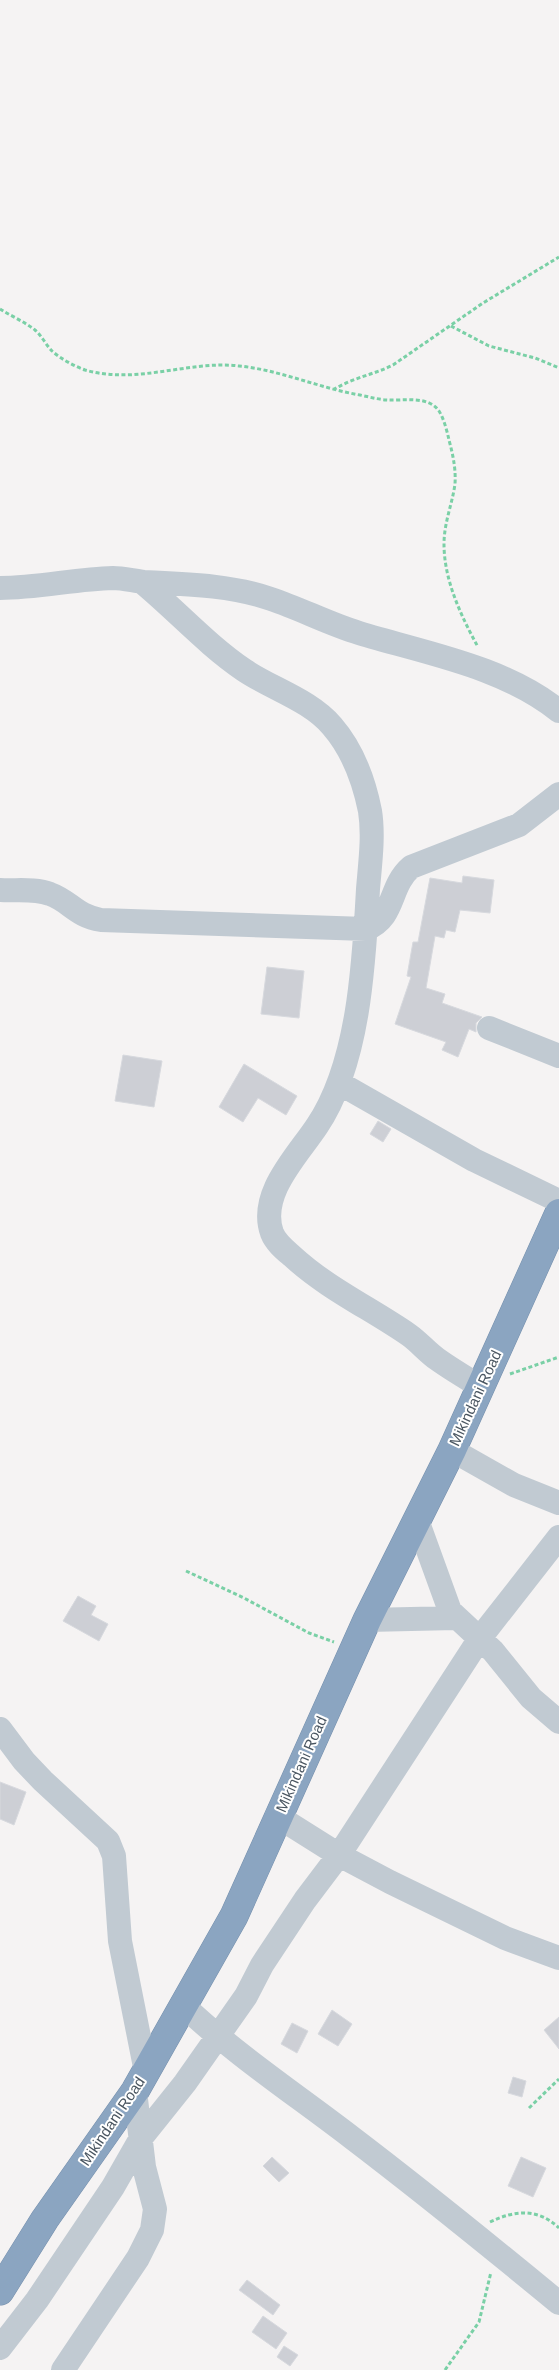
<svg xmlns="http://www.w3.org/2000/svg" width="559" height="2370" viewBox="0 0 559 2370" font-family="Helvetica,sans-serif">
	<rect width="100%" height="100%" fill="#f5f3f3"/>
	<path fill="#cdcfd5" stroke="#d7d9de" d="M 463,876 L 494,880 L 490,913 L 460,910 L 455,932 L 446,930 L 444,938 L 435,936 L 426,988 L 445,994 L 442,1003 L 482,1017 L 476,1023 L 476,1032 L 469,1029 L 458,1057 L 442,1050 L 446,1042 L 395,1024 L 411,977 L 407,976 L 413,942 L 418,942 L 430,878 L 462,883 Z
		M 267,967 L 304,971 L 299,1018 L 261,1014 Z
		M 123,1055 L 162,1061 L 154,1107 L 115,1101 Z
		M 244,1064 L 297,1096 L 286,1115 L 258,1098 L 243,1122 L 219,1107 Z
		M 378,1121 L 391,1129 L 383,1142 L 370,1134 Z
		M 78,1596 L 96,1606 L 91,1615 L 108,1624 L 99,1641 L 63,1621 Z
		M 0,1782 L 26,1792 L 14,1825 L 0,1819 Z
		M 332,2010 L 352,2024 L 338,2046 L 318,2034 Z
		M 559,2017 L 559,2049 L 544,2030 Z
		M 292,2023 L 308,2031 L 297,2053 L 281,2044 Z
		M 513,2077 L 526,2081 L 522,2097 L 508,2093 Z
		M 272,2157 L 289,2173 L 279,2182 L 263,2166 Z
		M 521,2157 L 546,2168 L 533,2197 L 508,2186 Z
		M 247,2280 L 280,2305 L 273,2315 L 239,2290 Z
		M 263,2316 L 287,2333 L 276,2349 L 252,2332 Z
		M 284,2346 L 298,2355 L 290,2366 L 277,2357 Z"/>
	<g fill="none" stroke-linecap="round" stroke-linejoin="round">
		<g stroke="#7690ad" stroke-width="29">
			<path id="highway" d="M 0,2291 L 45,2219 L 135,2091 L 234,1916 L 367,1620 L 452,1450 L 559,1213"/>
		</g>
		<path stroke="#7ad0a6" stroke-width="3" stroke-dasharray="4 2.5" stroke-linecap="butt" d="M 0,309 C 11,316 25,322 35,330 C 42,336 46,345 52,351 C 61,359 74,366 85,370 C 138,385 189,360 239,366 C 280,370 319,388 360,395 C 369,397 377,399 386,400 C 403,401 428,395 439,411 C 444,419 447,431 449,440 C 453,455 456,469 455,484 C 452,505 444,523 444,544 C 444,580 461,616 478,647
			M 451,326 L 489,346 L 535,358 L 559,368
			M 333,390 C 354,377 373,375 393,365 L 483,303 L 559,257
			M 510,1374 L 559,1357
			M 186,1571 L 244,1598 L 309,1633 L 334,1642
			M 529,2108 L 559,2079
			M 490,2222 C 515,2210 538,2208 559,2228
			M 445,2370 L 479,2322 L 491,2272"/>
		<path stroke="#c1cad2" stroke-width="24" d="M 142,582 C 177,611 206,644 244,670 C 272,689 310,700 332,726 C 352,749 364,781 370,811 C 374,836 370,864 368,889 C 364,963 359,1064 317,1126 C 298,1155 258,1194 272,1233 C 276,1243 285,1250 292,1256 C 328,1289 370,1308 409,1335 C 419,1342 427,1352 437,1359 C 451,1369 466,1378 481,1387
			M 0,588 C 38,588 75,579 113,578 C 123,578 134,581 144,582 C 185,584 231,585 271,599 C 301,609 329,624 359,633 C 428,654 502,666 559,711
			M 0,890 C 16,891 35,888 50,894 C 70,901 76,916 101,920 L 366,929 C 396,917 388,887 411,867 L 519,825 L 559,794
			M 489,1028 L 559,1056
			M 339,1083 L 474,1160 L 559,1201
			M 452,1450 L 514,1485 L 559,1503
			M 417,1520 L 450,1611 L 493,1651 L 531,1698 L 559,1722
			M 367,1620 L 455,1618
			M 0,1729 L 24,1761 L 43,1781 L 108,1841 L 114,1856 L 120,1941 L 146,2072
			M 277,1816 L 339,1855 L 390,1882 L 505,1938 L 559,1958
			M 184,2006 C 236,2055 295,2094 351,2137 C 422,2191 491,2247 559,2303
			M 0,2348 L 37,2300 L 113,2187 L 141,2138 L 185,2083 L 246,1996 L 262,1965 L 305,1900 L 339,1855 L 480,1638 L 559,1537
			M 63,2370 L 138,2258 L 152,2230 L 155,2209 L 144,2167 L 135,2091"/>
		<use href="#highway" stroke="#8ba5c1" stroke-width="28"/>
	</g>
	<g text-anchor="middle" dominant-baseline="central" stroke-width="4" stroke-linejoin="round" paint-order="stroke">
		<g font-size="15" fill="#4a5661" stroke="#fff">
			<text transform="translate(475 1398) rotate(-65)">Mikindani Road</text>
			<text transform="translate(301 1764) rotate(-66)">Mikindani Road</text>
			<text transform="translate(112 2121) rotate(-56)">Mikindani Road</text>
		</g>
	</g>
</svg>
